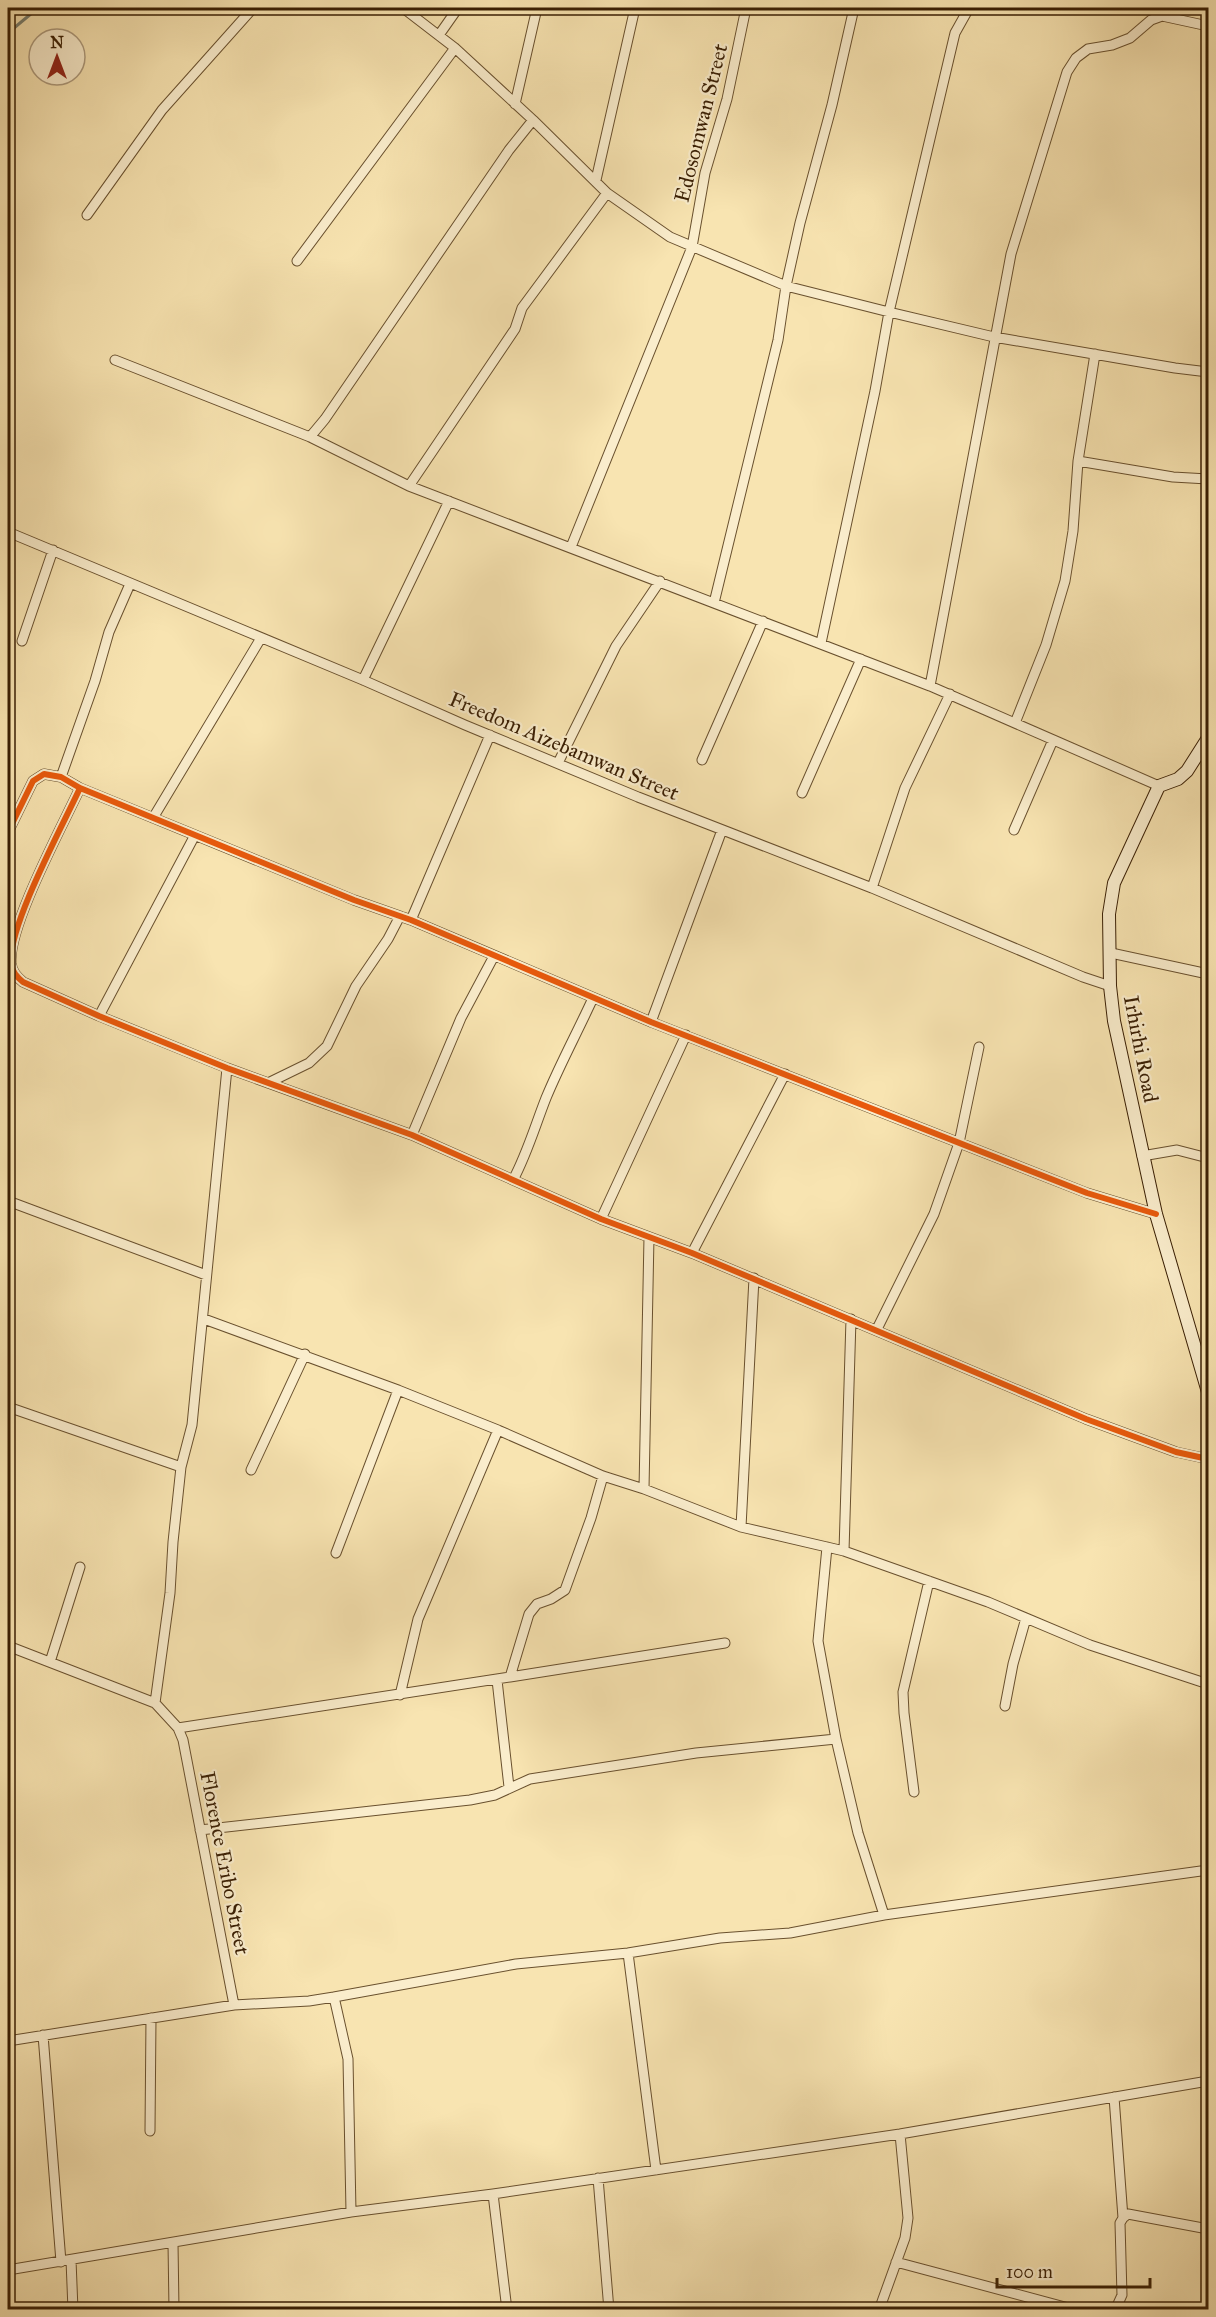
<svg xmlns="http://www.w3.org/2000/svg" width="1216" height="2317" viewBox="0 0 1216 2317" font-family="'IM FELL Great Primer',serif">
	<rect width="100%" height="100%" fill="#f8e4b1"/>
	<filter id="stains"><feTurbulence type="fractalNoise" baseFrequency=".00333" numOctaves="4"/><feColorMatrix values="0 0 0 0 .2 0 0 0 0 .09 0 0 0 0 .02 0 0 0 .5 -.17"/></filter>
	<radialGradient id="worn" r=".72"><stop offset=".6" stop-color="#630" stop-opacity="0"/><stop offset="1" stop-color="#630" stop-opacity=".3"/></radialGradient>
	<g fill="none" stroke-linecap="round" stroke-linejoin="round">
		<path stroke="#777d6e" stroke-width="3" d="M 8,33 L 38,8"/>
		<g stroke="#69502e" stroke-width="11">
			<path id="street" d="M 403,8 L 455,48 L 533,120 L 607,193 L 670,237 L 786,286 L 889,312 L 994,337 L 1175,368 L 1208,372
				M 439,35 L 458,8
				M 515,104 L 537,8
				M 596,180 L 635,8
				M 87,215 L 162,110 L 253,8
				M 297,261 L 455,48
				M 115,360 L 310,437 L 409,486 L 930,686 L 1159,786
				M 310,437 L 325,419 L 509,150 L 533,120
				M 1078,461 L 1173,477 L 1208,479
				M 409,486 L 515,329 L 522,308 L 607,193
				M 8,532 L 363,680 L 465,725 L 638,797 L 872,888 L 1083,977 L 1110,986
				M 571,547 L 692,247 L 705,173 L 727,99 L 746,8
				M 714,603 L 778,340 L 786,286 L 800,223 L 832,105 L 854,8
				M 22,641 L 53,550
				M 821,643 L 875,391 L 889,312 L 955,33 L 969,8
				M 363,680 L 449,501
				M 930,686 L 1011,254 L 1067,72 L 1076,58 L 1088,49 L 1112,45 L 1130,38 L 1151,20 L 1162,16 L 1208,26
				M 1015,723 L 1046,645 L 1065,581 L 1073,531 L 1078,461 L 1095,354
				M 702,760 L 763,621
				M 558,763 L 616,646 L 660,581
				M 61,777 L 95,681 L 109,632 L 130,584
				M 80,788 C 63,825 8,926 11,963 C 12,972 17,977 23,982 L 99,1016 L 227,1068 L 412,1135 L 601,1219 L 692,1253 L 1086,1419 L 1176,1452 L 1208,1459
				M 802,793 L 861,659
				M 153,818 L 261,638
				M 1014,830 L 1053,740
				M 8,832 L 33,781 L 44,774 L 61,777 L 80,788 L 354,900 L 411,920 L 651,1022 L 1087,1193 L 1156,1214
				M 872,888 L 905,788 L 950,694
				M 411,920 L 490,735
				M 1111,953 L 1208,974
				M 99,1016 L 195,835
				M 651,1022 L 722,830
				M 227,1068 L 192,1425 L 181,1467 L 173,1542 L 170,1593 L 155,1703 L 178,1728 L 183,1740 L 234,2005
				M 268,1083 L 309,1063 L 327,1046 L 356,986 L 388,939 L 400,916
				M 412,1135 L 461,1018 L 494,956
				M 1142,1156 L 1177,1150 L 1208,1158
				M 513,1180 C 527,1154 535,1126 546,1098 C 560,1064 578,1031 593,998
				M 8,1201 L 206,1275
				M 601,1219 L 686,1035
				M 692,1253 L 785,1074
				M 204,1319 L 398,1390 L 498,1430 L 603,1476 L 644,1489 L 741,1527 L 844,1551 L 988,1602 L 1090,1645 L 1208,1684
				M 877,1329 L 934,1214 L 959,1143 L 979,1047
				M 8,1407 L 181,1467
				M 251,1470 L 305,1354
				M 644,1489 L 649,1237
				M 741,1527 L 754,1278
				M 827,1547 L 818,1641 L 836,1739 L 858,1833 L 884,1915
				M 844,1551 L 851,1319
				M 336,1553 L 398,1390
				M 8,1646 L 155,1703
				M 50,1662 L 80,1567
				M 510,1677 L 725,1643
				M 497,1680 L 509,1787
				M 400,1695 L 418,1619 L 498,1430
				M 1005,1706 L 1013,1664 L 1026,1618
				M 178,1728 L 510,1677 L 529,1614 L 537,1604 L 551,1599 L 565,1590 L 591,1518 L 603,1476
				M 914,1792 L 904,1713 L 903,1692 L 929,1581
				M 200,1830 L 470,1800 L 495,1795 L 530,1779 L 696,1753 L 836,1739
				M 628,1953 L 656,2170
				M 334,1997 L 516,1964 L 628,1953 L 720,1938 L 790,1933 L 884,1915 L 1208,1870
				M 43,2035 L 61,2262
				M 8,2041 L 234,2005 L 309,2001 L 334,1997 L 348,2059 L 351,2212
				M 1114,2097 L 1123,2218
				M 150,2131 L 151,2018
				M 598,2178 L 609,2310
				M 493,2194 L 507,2310
				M 173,2243 L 174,2310
				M 71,2260 L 73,2310
				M 896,2262 L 1076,2310
				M 8,2270 L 351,2212 L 493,2194 L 900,2134 L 1208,2081
				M 879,2310 L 905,2238 L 908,2218 L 900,2134
				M 1111,2310 L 1117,2306 L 1122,2295 L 1120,2223 L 1123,2218 L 1128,2214 L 1208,2229"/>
		</g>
		<g stroke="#391e03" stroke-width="14">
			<path id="secondary" d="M 1208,738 L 1187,771 L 1178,779 L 1159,786 L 1114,883 L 1109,914 L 1110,986 L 1114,1021 L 1156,1214 L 1208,1392"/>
		</g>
		<use href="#street" stroke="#faedcc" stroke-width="9"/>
		<use href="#secondary" stroke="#faedcc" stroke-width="12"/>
		<g stroke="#faedcc" stroke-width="10">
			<path id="cycleway" d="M 80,788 C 63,825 8,926 11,963 C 12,972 17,977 23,982 L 99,1016 L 227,1068 L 412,1135 L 601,1219 L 692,1253 L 1086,1419 L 1176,1452 L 1208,1459
				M 8,832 L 33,781 L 44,774 L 61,777 L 80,788 L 354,900 L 411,920 L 651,1022 L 1087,1193 L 1156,1214"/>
		</g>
		<use href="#cycleway" stroke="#e8590c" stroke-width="6"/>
	</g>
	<g text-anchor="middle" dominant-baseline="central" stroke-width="4.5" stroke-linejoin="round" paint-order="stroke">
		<g font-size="21" fill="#391e03" stroke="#faedcc">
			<text transform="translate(701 123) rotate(-76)">Edosomwan Street</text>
			<text transform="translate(564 746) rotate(23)">Freedom Aizebamwan Street</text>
			<text transform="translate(1141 1049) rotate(79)">Irhirhi Road</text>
			<text transform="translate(225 1863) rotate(79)">Florence Eribo Street</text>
		</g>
	</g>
	<rect width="1216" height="2317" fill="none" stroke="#f8e4b1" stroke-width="30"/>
	<rect x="9" y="9" width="1198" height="2299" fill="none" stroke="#391e03" stroke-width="3"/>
	<rect x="15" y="15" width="1186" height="2287" fill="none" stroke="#391e03" stroke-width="1.5"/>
	<g transform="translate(57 57)"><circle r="28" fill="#faedcc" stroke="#ad9a7c" stroke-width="1.5"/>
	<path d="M0-4.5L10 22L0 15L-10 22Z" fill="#8f2418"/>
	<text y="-9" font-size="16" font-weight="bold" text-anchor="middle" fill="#391e03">N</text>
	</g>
	<path d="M997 2278v9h153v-9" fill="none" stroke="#391e03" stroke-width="3"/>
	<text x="1006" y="2278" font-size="18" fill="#391e03" stroke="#faedcc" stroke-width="4.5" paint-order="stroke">100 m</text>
	<rect width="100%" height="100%" filter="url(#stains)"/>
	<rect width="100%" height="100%" fill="url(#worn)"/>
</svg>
